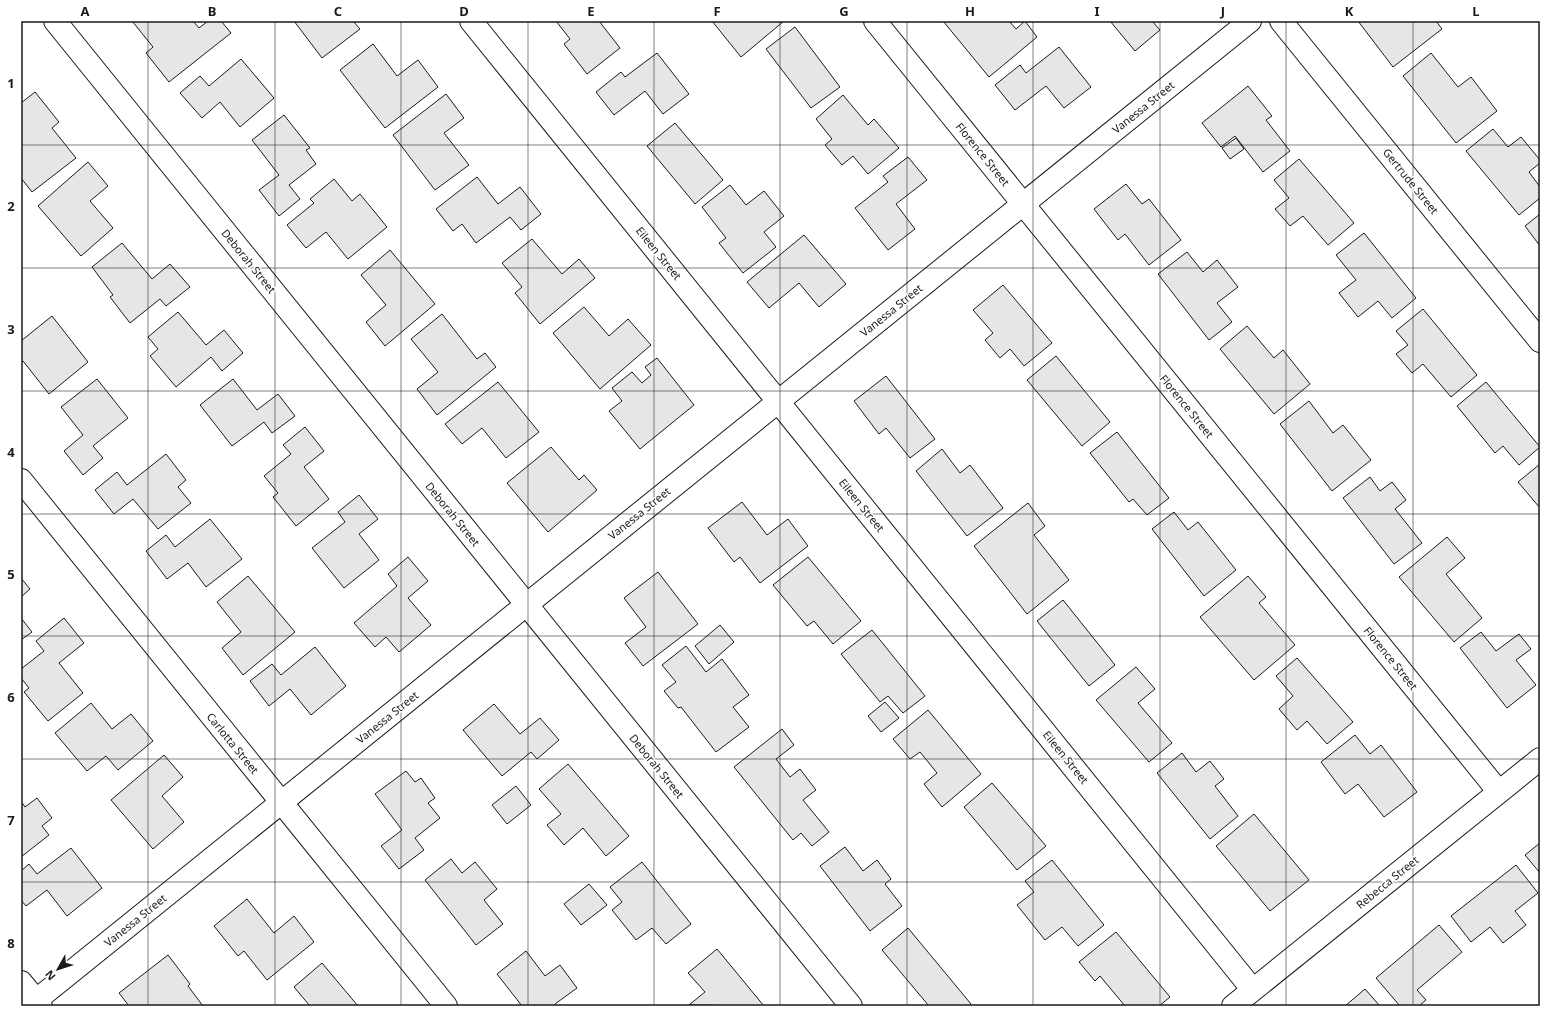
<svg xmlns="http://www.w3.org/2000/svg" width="1561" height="1027" viewBox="0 0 1561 1027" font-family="'Noto Sans',sans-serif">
	<rect width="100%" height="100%" fill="#fff"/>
	<path fill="#e6e6e6" stroke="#1a1a1a" d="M 132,21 L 193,21 L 199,28 L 208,21 L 221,21 L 231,33 L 169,82 L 146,53 L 153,47 Z
		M 294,21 L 353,21 L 360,29 L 322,58 Z
		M 556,21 L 599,21 L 620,48 L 587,74 L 564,44 L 570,39 Z
		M 712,21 L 784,21 L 741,57 Z
		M 943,21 L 1009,21 L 1016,29 L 1025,21 L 1037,37 L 989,77 Z
		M 1110,21 L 1152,21 L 1160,30 L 1135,51 Z
		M 1358,21 L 1436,21 L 1442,29 L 1393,67 Z
		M 795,27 L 840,87 L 811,108 L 766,49 Z
		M 373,44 L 397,76 L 418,60 L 438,87 L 385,128 L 340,70 Z
		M 1059,47 L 1091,87 L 1064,108 L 1046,86 L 1015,110 L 995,85 L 1020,65 L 1026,73 Z
		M 657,53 L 689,94 L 663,114 L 645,91 L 614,115 L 596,92 L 621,72 L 625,77 Z
		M 1431,53 L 1458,87 L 1471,77 L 1497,111 L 1456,143 L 1403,76 Z
		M 241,59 L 274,98 L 240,127 L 220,102 L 202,118 L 180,93 L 200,76 L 209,86 Z
		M 1248,86 L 1272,116 L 1266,120 L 1290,151 L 1263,172 L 1235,136 L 1221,147 L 1202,123 Z
		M 35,92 L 59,122 L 52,128 L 76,158 L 32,192 L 21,178 L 21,103 Z
		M 446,94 L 464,118 L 444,133 L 469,165 L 435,190 L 393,135 Z
		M 843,95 L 868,125 L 874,119 L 899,148 L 868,174 L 853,156 L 842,165 L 825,145 L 832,139 L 816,119 Z
		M 284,115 L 310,148 L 306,150 L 316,164 L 289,185 L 300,199 L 279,216 L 259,190 L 279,175 L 252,140 Z
		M 675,123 L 723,180 L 695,204 L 647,146 Z
		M 1493,129 L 1508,147 L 1521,137 L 1540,160 L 1540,163 L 1529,172 L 1540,187 L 1540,198 L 1519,215 L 1466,151 Z
		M 1236,138 L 1244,149 L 1230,159 L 1222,148 Z
		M 908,157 L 927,180 L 896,204 L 915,229 L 888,250 L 855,208 L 888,182 L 883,176 Z
		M 1299,159 L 1354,223 L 1328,245 L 1303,216 L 1290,226 L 1275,209 L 1289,198 L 1274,180 Z
		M 88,162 L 108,186 L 90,201 L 113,228 L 81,256 L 38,206 Z
		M 477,177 L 498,204 L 520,187 L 541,214 L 521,230 L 510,217 L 476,243 L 462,224 L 453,231 L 436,209 Z
		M 334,179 L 352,201 L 360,194 L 387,227 L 348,259 L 326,232 L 306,248 L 287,225 L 314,203 L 310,199 Z
		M 1126,184 L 1142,204 L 1149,199 L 1181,240 L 1149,265 L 1125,234 L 1118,240 L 1094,209 Z
		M 730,185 L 746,205 L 764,191 L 784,216 L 764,232 L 776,247 L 743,273 L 719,243 L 726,238 L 702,207 Z
		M 1540,214 L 1540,246 L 1525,226 Z
		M 1364,233 L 1416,298 L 1392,318 L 1378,301 L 1358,317 L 1339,293 L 1356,280 L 1336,255 Z
		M 804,235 L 846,284 L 819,307 L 799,283 L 769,308 L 747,282 Z
		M 532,239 L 562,274 L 579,259 L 595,278 L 540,324 L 515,293 L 522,287 L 502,263 Z
		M 122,243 L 152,279 L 170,264 L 190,287 L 166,306 L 160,299 L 130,323 L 110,297 L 113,295 L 92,267 Z
		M 390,250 L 435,304 L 385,346 L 366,322 L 386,305 L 361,275 Z
		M 1187,252 L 1203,272 L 1217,260 L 1238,287 L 1217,303 L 1232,322 L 1209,340 L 1158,274 Z
		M 1003,285 L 1052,343 L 1024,366 L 1010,349 L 1000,358 L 985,340 L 993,333 L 973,310 Z
		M 584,307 L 609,336 L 628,319 L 651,345 L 600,389 L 553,333 Z
		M 1423,309 L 1477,375 L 1451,397 L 1423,364 L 1412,373 L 1396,354 L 1408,345 L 1396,331 Z
		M 178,312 L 206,345 L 224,330 L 243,353 L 222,371 L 211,357 L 176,387 L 150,356 L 158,349 L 148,337 Z
		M 442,314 L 477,359 L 485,353 L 496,367 L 437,415 L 417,389 L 438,372 L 411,339 Z
		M 52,316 L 88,362 L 49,394 L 23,361 L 21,363 L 21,341 Z
		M 1247,326 L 1274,358 L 1283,350 L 1310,384 L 1274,414 L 1220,349 Z
		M 1056,356 L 1110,422 L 1082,446 L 1027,380 Z
		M 657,358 L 694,405 L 640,449 L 609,411 L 622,401 L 612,388 L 632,372 L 642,383 L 651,375 L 645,367 Z
		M 886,376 L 935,439 L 910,458 L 886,428 L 879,434 L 854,401 Z
		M 97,379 L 128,418 L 93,446 L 103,458 L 83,475 L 64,451 L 83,435 L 61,407 Z
		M 233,379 L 257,410 L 278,394 L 295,416 L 272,433 L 264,422 L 232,446 L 200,405 Z
		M 498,382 L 539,432 L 506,458 L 482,428 L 462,444 L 445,424 Z
		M 1486,382 L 1540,447 L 1519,465 L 1503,446 L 1495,453 L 1457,406 Z
		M 1309,401 L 1333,433 L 1343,425 L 1371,460 L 1332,491 L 1280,424 Z
		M 305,427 L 324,451 L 304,467 L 329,499 L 296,526 L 273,497 L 278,493 L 264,476 L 291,454 L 283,445 Z
		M 1117,432 L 1169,498 L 1147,515 L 1133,499 L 1129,502 L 1090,453 Z
		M 551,447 L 579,480 L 584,475 L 597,490 L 548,532 L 507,483 Z
		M 942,449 L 960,473 L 970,465 L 1003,508 L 967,536 L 916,471 Z
		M 166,454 L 186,480 L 178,487 L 191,503 L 158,529 L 133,499 L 114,514 L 95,490 L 117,472 L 127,485 Z
		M 1540,464 L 1540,508 L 1518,482 Z
		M 1370,477 L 1380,491 L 1392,482 L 1406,500 L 1395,509 L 1422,543 L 1394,564 L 1343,498 Z
		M 359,495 L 378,519 L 359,534 L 379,560 L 344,588 L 312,548 L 345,522 L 338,512 Z
		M 742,502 L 767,535 L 788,519 L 808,546 L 760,583 L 740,557 L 734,562 L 708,528 Z
		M 1028,503 L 1045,526 L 1034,535 L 1069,580 L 1027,614 L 974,546 Z
		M 1174,512 L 1188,530 L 1198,522 L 1236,570 L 1204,596 L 1152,529 Z
		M 210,519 L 242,559 L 206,587 L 188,563 L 167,579 L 146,551 L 166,535 L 175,547 Z
		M 1447,537 L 1465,558 L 1446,574 L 1482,618 L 1454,642 L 1399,577 Z
		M 408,557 L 428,581 L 408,598 L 431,625 L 399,652 L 386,637 L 375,647 L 354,623 L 397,586 L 388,574 Z
		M 808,557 L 861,621 L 833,644 L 814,621 L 807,626 L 773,585 Z
		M 658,572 L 698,624 L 643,666 L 625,643 L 646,627 L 624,598 Z
		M 248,576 L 295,632 L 243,675 L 222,648 L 241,632 L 217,602 Z
		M 1248,576 L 1266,597 L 1259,603 L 1295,645 L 1254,680 L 1200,617 Z
		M 21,578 L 30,589 L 21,597 Z
		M 1063,600 L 1115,665 L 1089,686 L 1037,621 Z
		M 21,618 L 32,632 L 21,640 Z
		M 64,618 L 84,643 L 59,663 L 83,693 L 48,721 L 24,692 L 29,688 L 21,678 L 21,669 L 44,651 L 36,641 Z
		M 720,625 L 734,642 L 709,664 L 695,646 Z
		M 872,630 L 925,696 L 903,713 L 888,696 L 880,702 L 841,654 Z
		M 1481,632 L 1496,651 L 1519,634 L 1531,649 L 1516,660 L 1536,685 L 1507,708 L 1460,648 Z
		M 686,646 L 706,672 L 722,659 L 749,695 L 733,707 L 749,727 L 716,752 L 681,707 L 678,708 L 664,691 L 676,682 L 662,665 Z
		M 315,647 L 346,686 L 311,715 L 290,689 L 269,706 L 250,681 L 272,664 L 281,675 Z
		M 1297,658 L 1353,722 L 1327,744 L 1307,721 L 1297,730 L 1279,709 L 1293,696 L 1276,676 Z
		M 1136,667 L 1155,689 L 1138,703 L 1172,743 L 1149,762 L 1096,700 Z
		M 885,702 L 899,718 L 881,732 L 868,716 Z
		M 91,703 L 112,729 L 131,714 L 153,741 L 118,770 L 106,756 L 87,771 L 55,733 Z
		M 494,704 L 520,734 L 540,718 L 559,740 L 537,759 L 531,752 L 502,776 L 463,730 Z
		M 928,710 L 981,774 L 942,807 L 924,784 L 937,773 L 920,752 L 910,759 L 893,739 Z
		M 782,729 L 794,745 L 776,759 L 790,777 L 800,769 L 816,790 L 803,800 L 829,832 L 812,846 L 801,833 L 793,840 L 734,767 Z
		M 1355,735 L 1370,754 L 1381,745 L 1417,792 L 1384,817 L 1358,784 L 1345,794 L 1321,762 Z
		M 1182,753 L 1196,772 L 1210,761 L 1224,779 L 1215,786 L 1238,816 L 1210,839 L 1157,773 Z
		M 164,755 L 183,777 L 162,796 L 184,822 L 153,849 L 111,800 Z
		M 568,764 L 629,836 L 606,856 L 583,828 L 564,845 L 547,825 L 561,814 L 539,789 Z
		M 406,771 L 415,782 L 421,778 L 435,798 L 428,803 L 440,818 L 415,838 L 424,850 L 399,869 L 381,846 L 402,830 L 375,794 Z
		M 992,783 L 1046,846 L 1017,870 L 964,807 Z
		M 516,786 L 531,805 L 507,824 L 492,805 Z
		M 37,798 L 52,818 L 42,826 L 49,835 L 21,857 L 21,801 L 25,807 Z
		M 1254,814 L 1309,880 L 1270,911 L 1216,846 Z
		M 1540,843 L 1540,873 L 1525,855 Z
		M 845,847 L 863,871 L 877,860 L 891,879 L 885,884 L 902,906 L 870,931 L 820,866 Z
		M 71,848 L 102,888 L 67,916 L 47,890 L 26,906 L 21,900 L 21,871 L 29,864 L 37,874 Z
		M 451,859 L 462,873 L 475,862 L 497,889 L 484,900 L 503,924 L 476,945 L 425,880 Z
		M 1052,860 L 1104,925 L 1078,946 L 1062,927 L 1045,940 L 1017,905 L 1034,892 L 1025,881 Z
		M 642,862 L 691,924 L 666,944 L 652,928 L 636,940 L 612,910 L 622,902 L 610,887 Z
		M 1516,865 L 1538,893 L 1515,911 L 1526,925 L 1503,943 L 1490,927 L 1471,942 L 1451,916 Z
		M 589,884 L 607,905 L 581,925 L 564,904 Z
		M 247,899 L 274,933 L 294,916 L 314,942 L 267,980 L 244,951 L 238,956 L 214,926 Z
		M 1439,925 L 1462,952 L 1417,990 L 1426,1000 L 1419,1006 L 1400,1006 L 1376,978 Z
		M 908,928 L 971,1004 L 969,1006 L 929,1006 L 882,950 Z
		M 1116,932 L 1170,997 L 1159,1006 L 1125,1006 L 1100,976 L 1095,981 L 1079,962 Z
		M 717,949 L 764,1006 L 689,1005 L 705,992 L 688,973 Z
		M 526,951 L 545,976 L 560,965 L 577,988 L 555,1004 L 556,1006 L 522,1006 L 497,974 Z
		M 168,955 L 190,984 L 188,986 L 203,1006 L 129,1006 L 119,993 Z
		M 322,963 L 358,1006 L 310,1006 L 294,987 Z
		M 1365,989 L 1380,1006 L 1345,1006 Z"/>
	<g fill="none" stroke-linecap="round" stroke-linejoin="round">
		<g stroke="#1a1a1a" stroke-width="24">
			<path id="street" d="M 55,21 L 851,1006
				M 471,21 L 1253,990
				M 875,21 L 1499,792
				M 1281,21 L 1540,341
				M 21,480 L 446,1006
				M 21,982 L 41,1006
				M 29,1006 L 1250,21
				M 1233,1006 L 1540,759"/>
		</g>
		<use href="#street" stroke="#fff" stroke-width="22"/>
	</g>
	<path fill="none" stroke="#1a1a1a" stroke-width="1" stroke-opacity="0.55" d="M 148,21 L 148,1006M 275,21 L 275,1006M 401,21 L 401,1006M 528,21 L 528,1006M 654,21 L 654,1006M 780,21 L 780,1006M 907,21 L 907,1006M 1033,21 L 1033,1006M 1160,21 L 1160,1006M 1286,21 L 1286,1006M 1413,21 L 1413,1006M 21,145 L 1540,145M 21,268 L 1540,268M 21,391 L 1540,391M 21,514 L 1540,514M 21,636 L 1540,636M 21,759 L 1540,759M 21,882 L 1540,882"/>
	<g text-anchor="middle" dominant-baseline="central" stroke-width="3" stroke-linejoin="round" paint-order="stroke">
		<g font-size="11" fill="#1a1a1a" stroke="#fff">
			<text transform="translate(1143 107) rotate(-39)">Vanessa Street</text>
			<text transform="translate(983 154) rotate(51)">Florence Street</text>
			<text transform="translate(1411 181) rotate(51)">Gertrude Street</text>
			<text transform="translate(659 253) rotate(51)">Eileen Street</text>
			<text transform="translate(249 261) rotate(51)">Deborah Street</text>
			<text transform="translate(891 310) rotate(-39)">Vanessa Street</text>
			<text transform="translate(1187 406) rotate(51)">Florence Street</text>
			<text transform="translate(862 505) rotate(51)">Eileen Street</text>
			<text transform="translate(639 513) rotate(-39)">Vanessa Street</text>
			<text transform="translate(453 514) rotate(51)">Deborah Street</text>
			<text transform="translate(1391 658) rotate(51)">Florence Street</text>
			<text transform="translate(387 717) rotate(-39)">Vanessa Street</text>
			<text transform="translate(233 743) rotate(51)">Carlotta Street</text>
			<text transform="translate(1066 757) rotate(51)">Eileen Street</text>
			<text transform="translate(657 766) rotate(51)">Deborah Street</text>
			<text transform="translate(1387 882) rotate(-39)">Rebecca Street</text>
			<text transform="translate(135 920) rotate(-39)">Vanessa Street</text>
		</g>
	</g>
	<rect width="1561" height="1027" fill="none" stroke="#ffffff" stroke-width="44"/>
	<g transform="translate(58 969) rotate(231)" stroke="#ffffff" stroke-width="3" paint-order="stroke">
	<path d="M0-3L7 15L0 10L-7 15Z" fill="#1a1a1a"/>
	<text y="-6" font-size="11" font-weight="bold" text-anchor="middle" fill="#1a1a1a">N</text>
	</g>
	<rect x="22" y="22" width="1517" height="983" fill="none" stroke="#1a1a1a" stroke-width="1.5"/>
	<g font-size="13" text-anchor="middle" font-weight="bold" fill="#1a1a1a">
		<text x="85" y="16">A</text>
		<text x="212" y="16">B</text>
		<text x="338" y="16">C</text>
		<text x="464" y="16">D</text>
		<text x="591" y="16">E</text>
		<text x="717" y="16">F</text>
		<text x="844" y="16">G</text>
		<text x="970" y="16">H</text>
		<text x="1097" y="16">I</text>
		<text x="1223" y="16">J</text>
		<text x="1349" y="16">K</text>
		<text x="1476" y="16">L</text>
		<text x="11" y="88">1</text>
		<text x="11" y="211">2</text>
		<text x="11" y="334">3</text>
		<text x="11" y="457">4</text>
		<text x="11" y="579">5</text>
		<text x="11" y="702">6</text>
		<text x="11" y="825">7</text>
		<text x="11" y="948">8</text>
	</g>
</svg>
